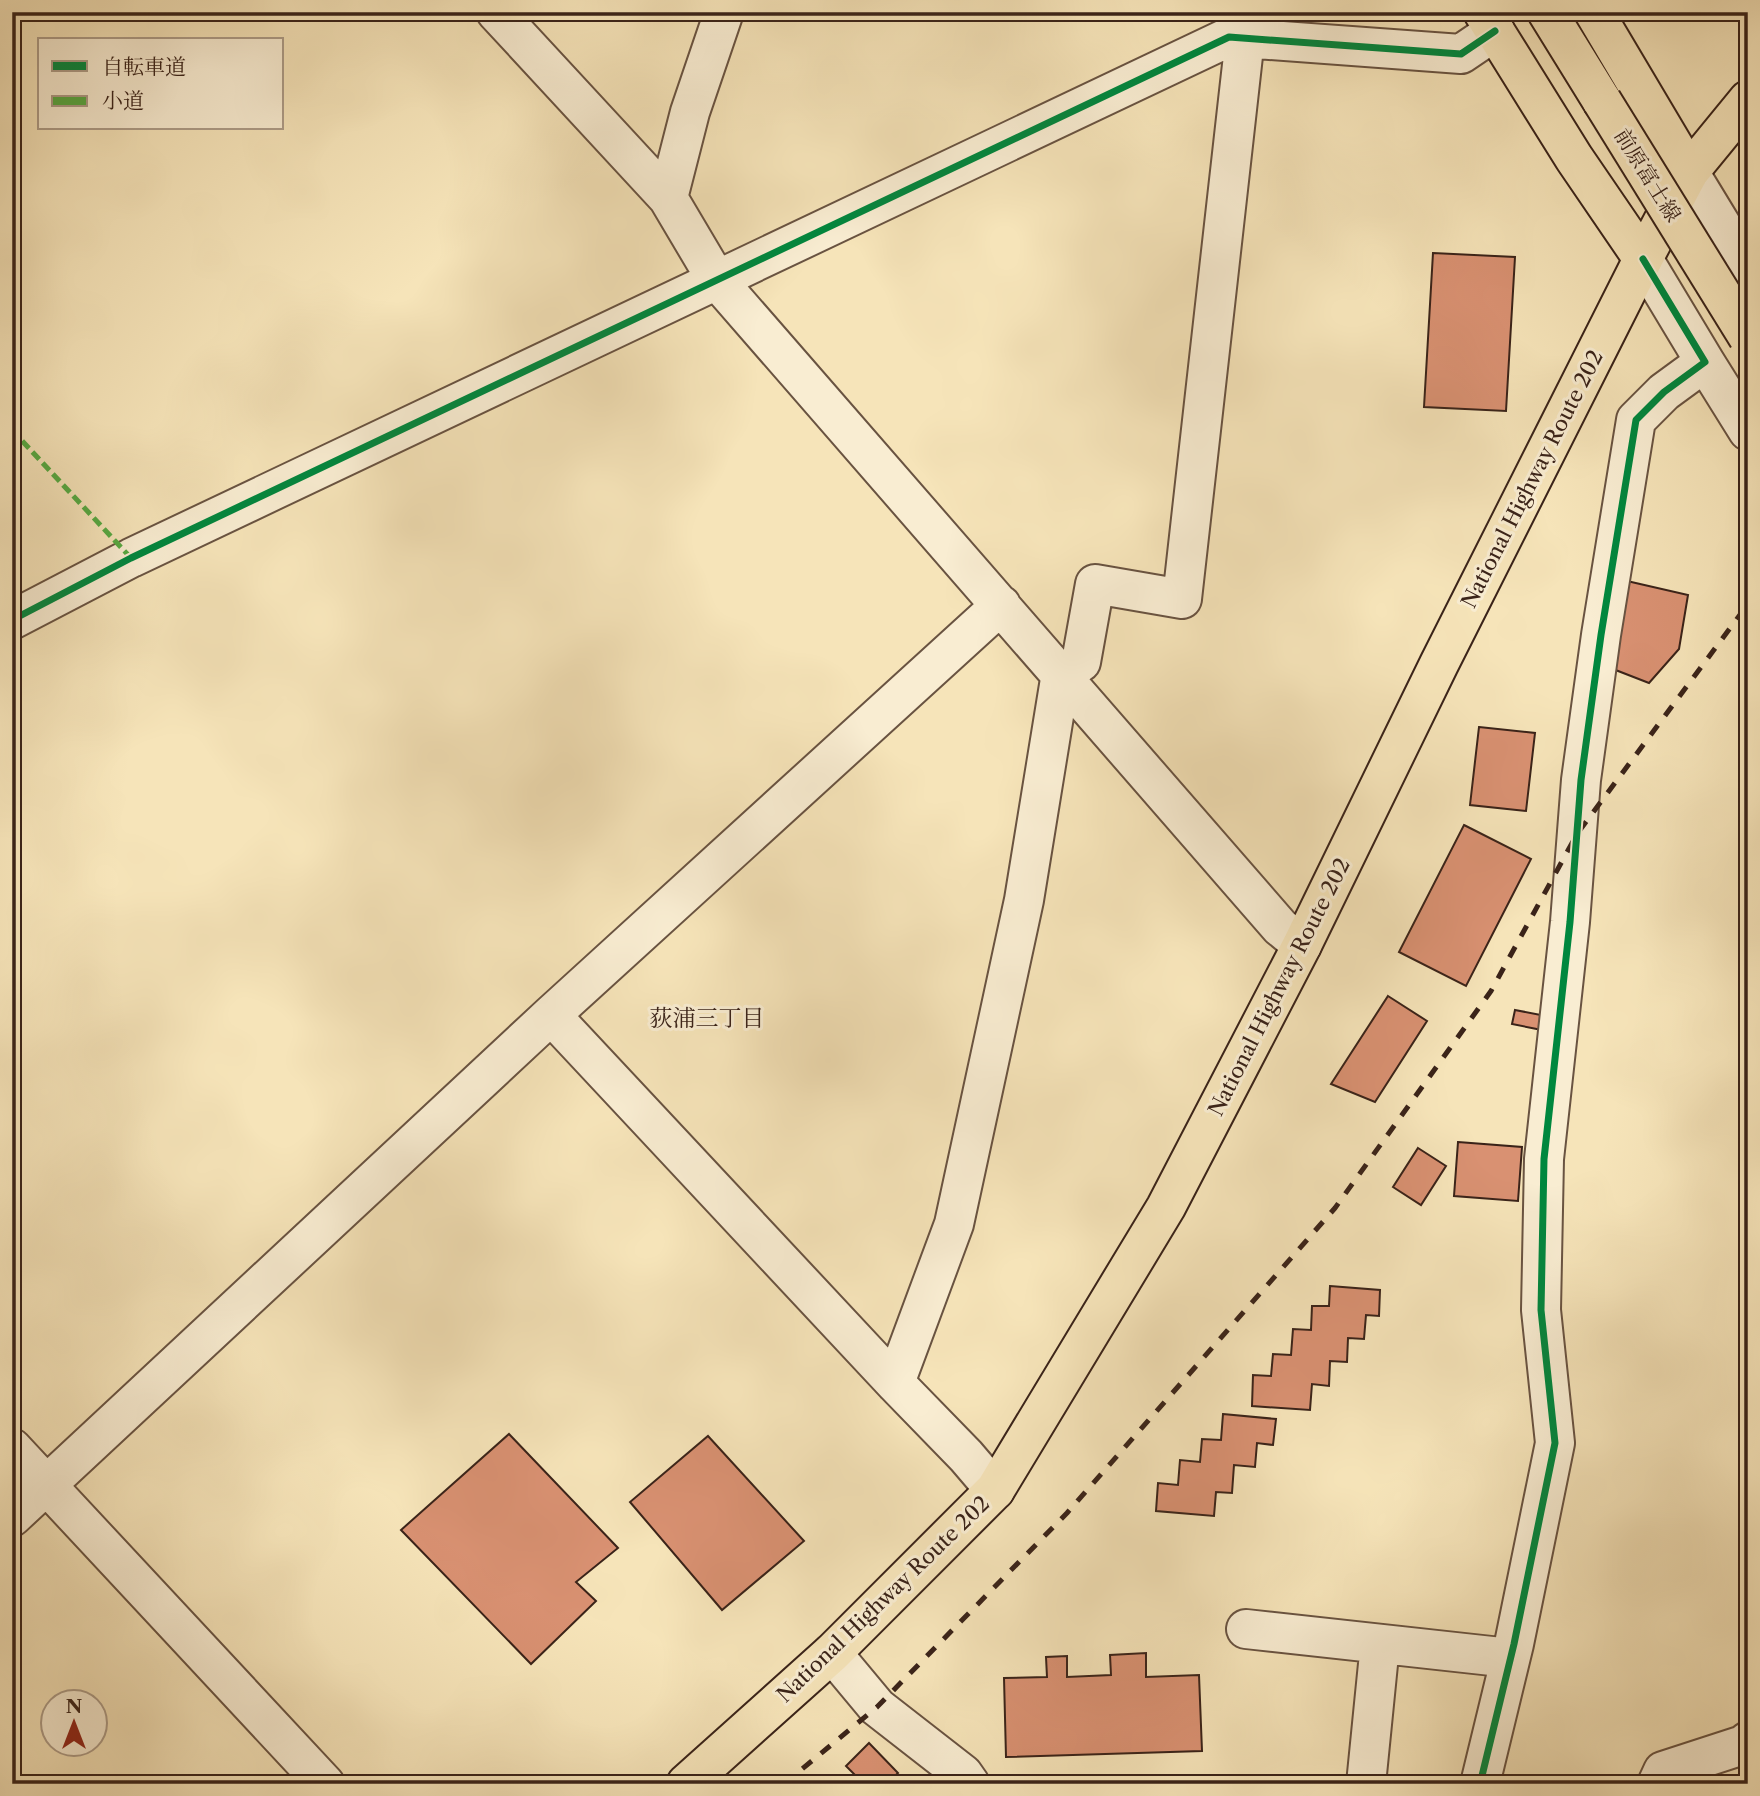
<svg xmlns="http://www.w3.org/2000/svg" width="1760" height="1796" viewBox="0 0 1760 1796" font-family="'Libre Caslon Text','Noto Serif JP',serif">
	<rect width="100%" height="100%" fill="#f6e4b9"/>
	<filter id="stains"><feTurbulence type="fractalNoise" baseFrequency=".00286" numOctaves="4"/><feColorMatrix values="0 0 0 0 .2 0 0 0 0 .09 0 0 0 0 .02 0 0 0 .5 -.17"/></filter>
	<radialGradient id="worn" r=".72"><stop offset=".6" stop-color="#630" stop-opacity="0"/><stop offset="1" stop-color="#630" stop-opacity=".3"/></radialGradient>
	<path fill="#d99172" stroke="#3a2319" stroke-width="2" d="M 1433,253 L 1515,257 L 1506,411 L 1424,407 Z
		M 1627,581 L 1688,595 L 1679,649 L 1649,683 L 1613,669 Z
		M 1479,727 L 1535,733 L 1526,811 L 1470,805 Z
		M 1464,825 L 1531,859 L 1466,986 L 1399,952 Z
		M 1388,996 L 1427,1021 L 1375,1102 L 1331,1084 Z
		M 1515,1010 L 1546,1016 L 1542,1030 L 1512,1024 Z
		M 1458,1142 L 1522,1147 L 1518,1201 L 1454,1196 Z
		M 1418,1148 L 1446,1166 L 1421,1205 L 1393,1187 Z
		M 1330,1286 L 1380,1290 L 1379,1316 L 1366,1315 L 1364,1339 L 1348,1338 L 1347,1362 L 1330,1361 L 1329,1386 L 1312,1384 L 1310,1410 L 1252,1406 L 1253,1375 L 1271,1376 L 1273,1354 L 1291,1355 L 1293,1329 L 1311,1330 L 1312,1306 L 1329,1306 Z
		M 1223,1414 L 1276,1419 L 1273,1445 L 1257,1443 L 1255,1467 L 1234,1465 L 1232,1493 L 1216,1492 L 1214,1516 L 1156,1511 L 1158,1483 L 1178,1485 L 1180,1460 L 1200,1462 L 1202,1439 L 1221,1440 Z
		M 509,1434 L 618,1548 L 576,1582 L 596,1601 L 531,1664 L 401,1530 Z
		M 708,1436 L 804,1541 L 722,1610 L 630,1502 Z
		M 1146,1653 L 1146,1677 L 1199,1675 L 1202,1751 L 1006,1757 L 1004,1678 L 1047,1677 L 1046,1657 L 1067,1656 L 1067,1677 L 1111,1675 L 1110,1655 Z
		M 869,1743 L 898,1773 L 887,1784 L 864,1784 L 846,1766 Z"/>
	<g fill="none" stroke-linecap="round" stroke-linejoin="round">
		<g stroke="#695341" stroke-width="42">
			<path id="minor" d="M 496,12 L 668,198 L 716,279 L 1280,927 L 1302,945
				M 1689,172 L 1748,269
				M 668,198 L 690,112 L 724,12
				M 1705,362 L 1748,431
				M 12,620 L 131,558 L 1229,37 L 1461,54 L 1495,31
				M 551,1015 L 895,1383 L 966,1456 L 995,1490
				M 895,1383 L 954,1224 L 1024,900 L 1061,673 L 1081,662 L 1095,584 L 1182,599 L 1245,38
				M 12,1448 L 325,1784
				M 12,1517 L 551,1015 L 1001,605
				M 1246,1629 L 1510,1658
				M 832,1653 L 877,1707 L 963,1774 L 970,1784
				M 1366,1784 L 1380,1644
				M 1480,1784 L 1514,1644 L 1555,1443 L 1541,1310 L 1544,1159 L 1570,922 L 1581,780 L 1601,635 L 1636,420 L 1664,392 L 1705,362 L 1643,259
				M 1657,1784 L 1663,1771 L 1743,1745 L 1748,1741"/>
		</g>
		<g stroke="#3a2319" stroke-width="42">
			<path id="primary" d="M 1483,12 L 1574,158 L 1643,259
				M 1547,12 L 1602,101
				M 1594,12 L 1689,172"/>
		</g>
		<g stroke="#3a2319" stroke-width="42">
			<path id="trunk" d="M 686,1784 L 832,1653 L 995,1490 L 1166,1207 L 1302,945 L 1439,664 L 1643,259 L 1689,172 L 1748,100"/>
		</g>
		<use href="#minor" stroke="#f9edd2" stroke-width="38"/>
		<use href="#primary" stroke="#f6e4b9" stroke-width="38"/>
		<use href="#trunk" stroke="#f6e4b9" stroke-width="38"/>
		<path stroke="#3a2319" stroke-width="5" stroke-dasharray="12 12" stroke-linecap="butt" d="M 784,1784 L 877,1707 L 1067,1513 L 1335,1208 L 1491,991 L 1577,834 L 1748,604"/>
		<g stroke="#3a2319" stroke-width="42" stroke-linecap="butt">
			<path id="primary-bridge" d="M 1602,101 L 1748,337"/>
		</g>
		<use href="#primary-bridge" stroke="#f6e4b9" stroke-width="38"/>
		<path stroke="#55aa42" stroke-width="5" stroke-dasharray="10 5" stroke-linecap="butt" d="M 12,430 L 131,558"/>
		<g stroke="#f9edd2" stroke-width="11">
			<path id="cycleway" d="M 12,620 L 131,558 L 1229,37 L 1461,54 L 1495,31
				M 1480,1784 L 1514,1644 L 1555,1443 L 1541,1310 L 1544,1159 L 1570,922 L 1581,780 L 1601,635 L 1636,420 L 1664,392 L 1705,362 L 1643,259"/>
		</g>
		<use href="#cycleway" stroke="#00873e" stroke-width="7"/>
	</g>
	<g text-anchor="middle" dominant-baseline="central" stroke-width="6" stroke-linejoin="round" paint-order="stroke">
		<g font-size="21" fill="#3a2319" stroke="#f9edd2">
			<text transform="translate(1648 175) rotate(58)">前原富士線</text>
			<text transform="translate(1532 479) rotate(-63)">National Highway Route 202</text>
			<text transform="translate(1279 987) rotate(-63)">National Highway Route 202</text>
			<text transform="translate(883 1599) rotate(-44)">National Highway Route 202</text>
		</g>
		<g font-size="23" fill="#3a2319" stroke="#f9edd2">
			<text x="707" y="1018">荻浦三丁目</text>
		</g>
	</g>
	<rect width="1760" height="1796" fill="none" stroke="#f6e4b9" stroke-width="42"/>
	<rect x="14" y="14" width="1732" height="1768" fill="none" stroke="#3a2319" stroke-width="3.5"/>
	<rect x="21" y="21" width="1718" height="1754" fill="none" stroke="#3a2319" stroke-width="2"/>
	<rect x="38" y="38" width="245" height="91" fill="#f9edd2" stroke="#ad9c88" stroke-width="2"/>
	<rect x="52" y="61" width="35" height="10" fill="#00873e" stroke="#ad9c88" stroke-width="2"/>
	<text x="102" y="74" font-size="21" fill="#3a2319">自転車道</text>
	<rect x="52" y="96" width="35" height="10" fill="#55aa42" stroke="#ad9c88" stroke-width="2"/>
	<text x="102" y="108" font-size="21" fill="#3a2319">小道</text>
	<g transform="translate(74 1723)"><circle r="33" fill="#f9edd2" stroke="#ad9c88" stroke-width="2"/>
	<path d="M0-5L12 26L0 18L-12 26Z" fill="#8f2418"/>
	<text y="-10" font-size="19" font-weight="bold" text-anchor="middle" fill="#3a2319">N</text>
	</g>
	<rect width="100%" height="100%" filter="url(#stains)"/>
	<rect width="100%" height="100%" fill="url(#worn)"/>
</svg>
